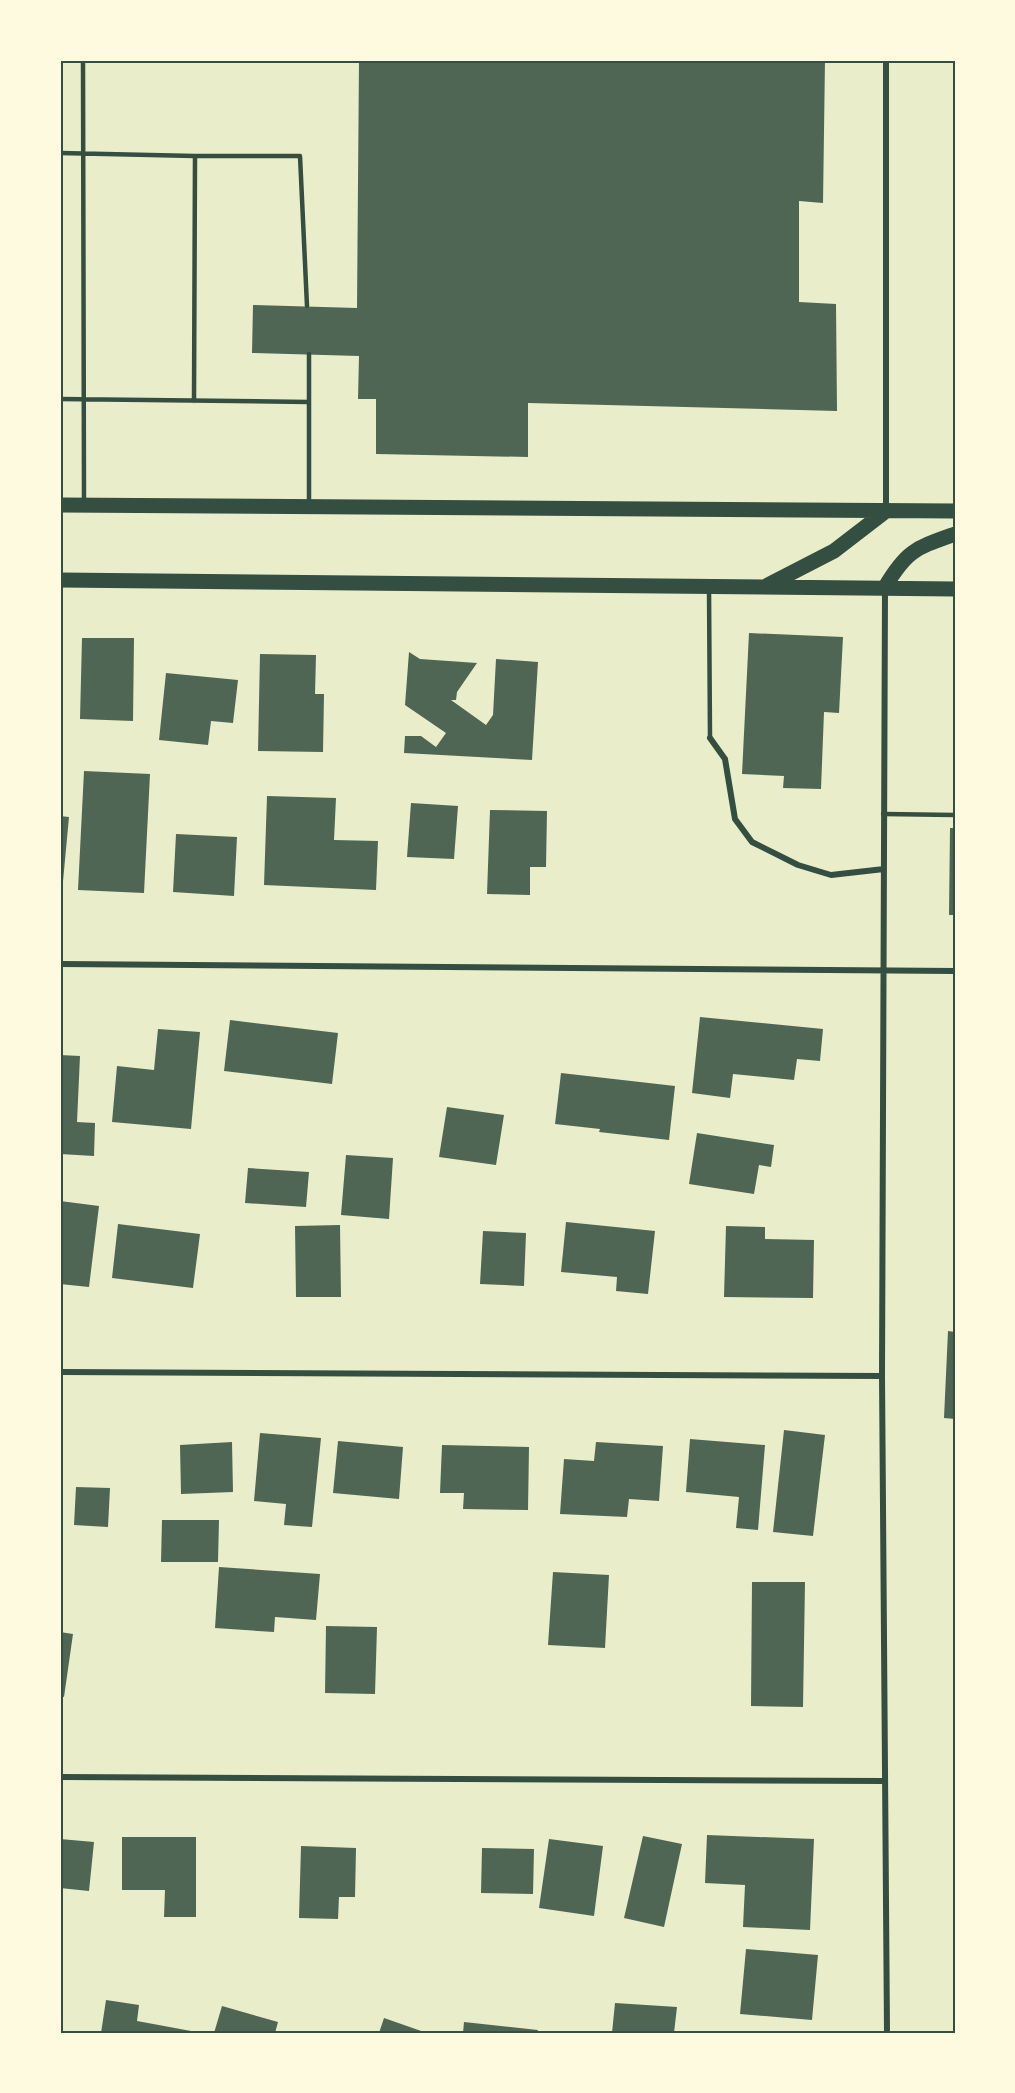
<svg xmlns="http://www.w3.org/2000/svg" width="1015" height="2093" viewBox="0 0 1015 2093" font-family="'PT Sans',sans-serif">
	<rect width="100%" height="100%" fill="#e9edc9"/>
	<path fill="#4f6655" d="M 359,60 L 825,60 L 823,203 L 799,201 L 799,302 L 836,304 L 837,411 L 528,403 L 528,457 L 376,454 L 376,399 L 358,399 L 359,356 L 252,353 L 253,305 L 357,308 Z
		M 749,633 L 843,637 L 839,713 L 824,712 L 821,789 L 783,788 L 784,776 L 742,774 Z
		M 82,638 L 134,638 L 133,721 L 80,719 Z
		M 409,652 L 420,659 L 477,663 L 457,692 L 456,700 L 451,700 L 486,725 L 493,715 L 496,659 L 538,662 L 532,760 L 404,753 L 405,736 L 421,736 L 436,747 L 446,733 L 405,705 Z
		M 260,654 L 316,655 L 315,694 L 324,694 L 323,752 L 258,751 Z
		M 166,673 L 238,680 L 233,723 L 211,721 L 208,745 L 159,740 Z
		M 84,771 L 150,774 L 144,893 L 78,890 Z
		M 267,796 L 336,798 L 334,840 L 378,841 L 376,890 L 264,885 Z
		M 411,803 L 458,806 L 454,859 L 407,857 Z
		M 490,810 L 547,811 L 546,867 L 530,867 L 530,895 L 487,894 Z
		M 60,816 L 69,817 L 62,892 L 60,892 Z
		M 950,828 L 955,828 L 955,915 L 949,915 Z
		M 176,834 L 237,837 L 234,896 L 173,892 Z
		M 700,1017 L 823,1029 L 820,1061 L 797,1059 L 794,1080 L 733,1074 L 730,1098 L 692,1093 Z
		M 230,1020 L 338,1033 L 332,1084 L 224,1071 Z
		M 158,1029 L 200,1032 L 191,1129 L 112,1122 L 117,1066 L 154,1070 Z
		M 60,1055 L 80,1056 L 77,1122 L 95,1123 L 94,1156 L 60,1154 Z
		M 561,1073 L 675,1086 L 669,1140 L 599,1132 L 600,1129 L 555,1124 Z
		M 447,1107 L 504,1115 L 496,1165 L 439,1157 Z
		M 697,1133 L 774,1145 L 771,1167 L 759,1165 L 754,1194 L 689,1184 Z
		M 346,1155 L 393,1158 L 389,1219 L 341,1215 Z
		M 248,1168 L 309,1172 L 306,1207 L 245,1203 Z
		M 60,1201 L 99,1206 L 89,1287 L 60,1284 Z
		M 566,1222 L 655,1231 L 648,1294 L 616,1291 L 617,1277 L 561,1272 Z
		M 118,1224 L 200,1234 L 193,1288 L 112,1278 Z
		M 340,1225 L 341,1297 L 296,1297 L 295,1226 Z
		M 726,1226 L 765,1227 L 765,1239 L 814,1240 L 813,1298 L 724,1297 Z
		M 483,1231 L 526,1233 L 524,1286 L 480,1284 Z
		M 948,1331 L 955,1332 L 955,1419 L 944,1418 Z
		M 784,1430 L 825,1435 L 813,1536 L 773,1532 Z
		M 260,1433 L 321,1438 L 312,1527 L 284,1525 L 286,1504 L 254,1501 Z
		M 690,1439 L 765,1445 L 758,1530 L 736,1528 L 739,1497 L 686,1492 Z
		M 338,1441 L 403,1447 L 399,1499 L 333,1493 Z
		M 232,1442 L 233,1492 L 181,1494 L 180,1445 Z
		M 596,1442 L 663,1446 L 659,1501 L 629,1499 L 627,1517 L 560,1514 L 564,1459 L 594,1461 Z
		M 442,1445 L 529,1447 L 528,1510 L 463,1509 L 464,1493 L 440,1493 Z
		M 76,1487 L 110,1488 L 108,1527 L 74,1525 Z
		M 162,1520 L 219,1520 L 218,1562 L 161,1562 Z
		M 219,1567 L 320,1574 L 316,1620 L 275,1617 L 274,1632 L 215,1628 Z
		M 553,1572 L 609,1575 L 605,1648 L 548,1645 Z
		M 752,1582 L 805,1582 L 803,1707 L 751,1706 Z
		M 326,1626 L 377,1627 L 375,1694 L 325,1693 Z
		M 60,1632 L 73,1634 L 64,1697 L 60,1696 Z
		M 707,1835 L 814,1839 L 810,1930 L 743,1927 L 745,1885 L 705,1883 Z
		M 643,1836 L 682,1844 L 664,1927 L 624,1918 Z
		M 122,1837 L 196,1837 L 196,1917 L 164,1917 L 165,1890 L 122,1890 Z
		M 60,1839 L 94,1842 L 89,1891 L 60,1888 Z
		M 549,1839 L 603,1846 L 594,1916 L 539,1908 Z
		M 301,1846 L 356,1848 L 355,1897 L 339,1897 L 338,1919 L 299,1918 Z
		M 482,1848 L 534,1849 L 533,1894 L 481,1893 Z
		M 746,1949 L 818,1955 L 812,2020 L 740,2014 Z
		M 106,2000 L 139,2005 L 137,2021 L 202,2033 L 101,2033 Z
		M 615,2003 L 677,2007 L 674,2033 L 612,2033 Z
		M 222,2006 L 278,2022 L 275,2033 L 214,2033 Z
		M 384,2018 L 427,2033 L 379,2033 Z
		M 464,2022 L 538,2030 L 537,2033 L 463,2033 Z"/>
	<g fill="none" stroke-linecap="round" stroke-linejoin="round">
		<path stroke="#344e41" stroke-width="4.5" d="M 83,60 L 84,501
			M 60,153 L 195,156
			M 309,354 L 309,402
			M 60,399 L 309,402 L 309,504
			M 194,401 L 195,156 L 300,156 L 307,306
			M 709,588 L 710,738
			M 883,814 L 955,815"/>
		<path stroke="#344e41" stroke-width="6" d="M 886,510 L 886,60
			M 885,588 L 882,1376 L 887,2033
			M 710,738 L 725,759 L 735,819 L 752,842 L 798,865 L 831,875 L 884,869
			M 60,964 L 955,971
			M 60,1372 L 882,1376
			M 60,1777 L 885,1781"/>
		<path stroke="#344e41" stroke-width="15" d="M 60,505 L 955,511
			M 60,580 L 955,589
			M 768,585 L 834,551 L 886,511
			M 885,587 C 907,550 916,548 955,534"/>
	</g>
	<rect width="1015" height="2093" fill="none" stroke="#fefae0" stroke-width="123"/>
	<rect x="62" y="62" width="892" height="1970" fill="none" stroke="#344e41" stroke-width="2"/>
</svg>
